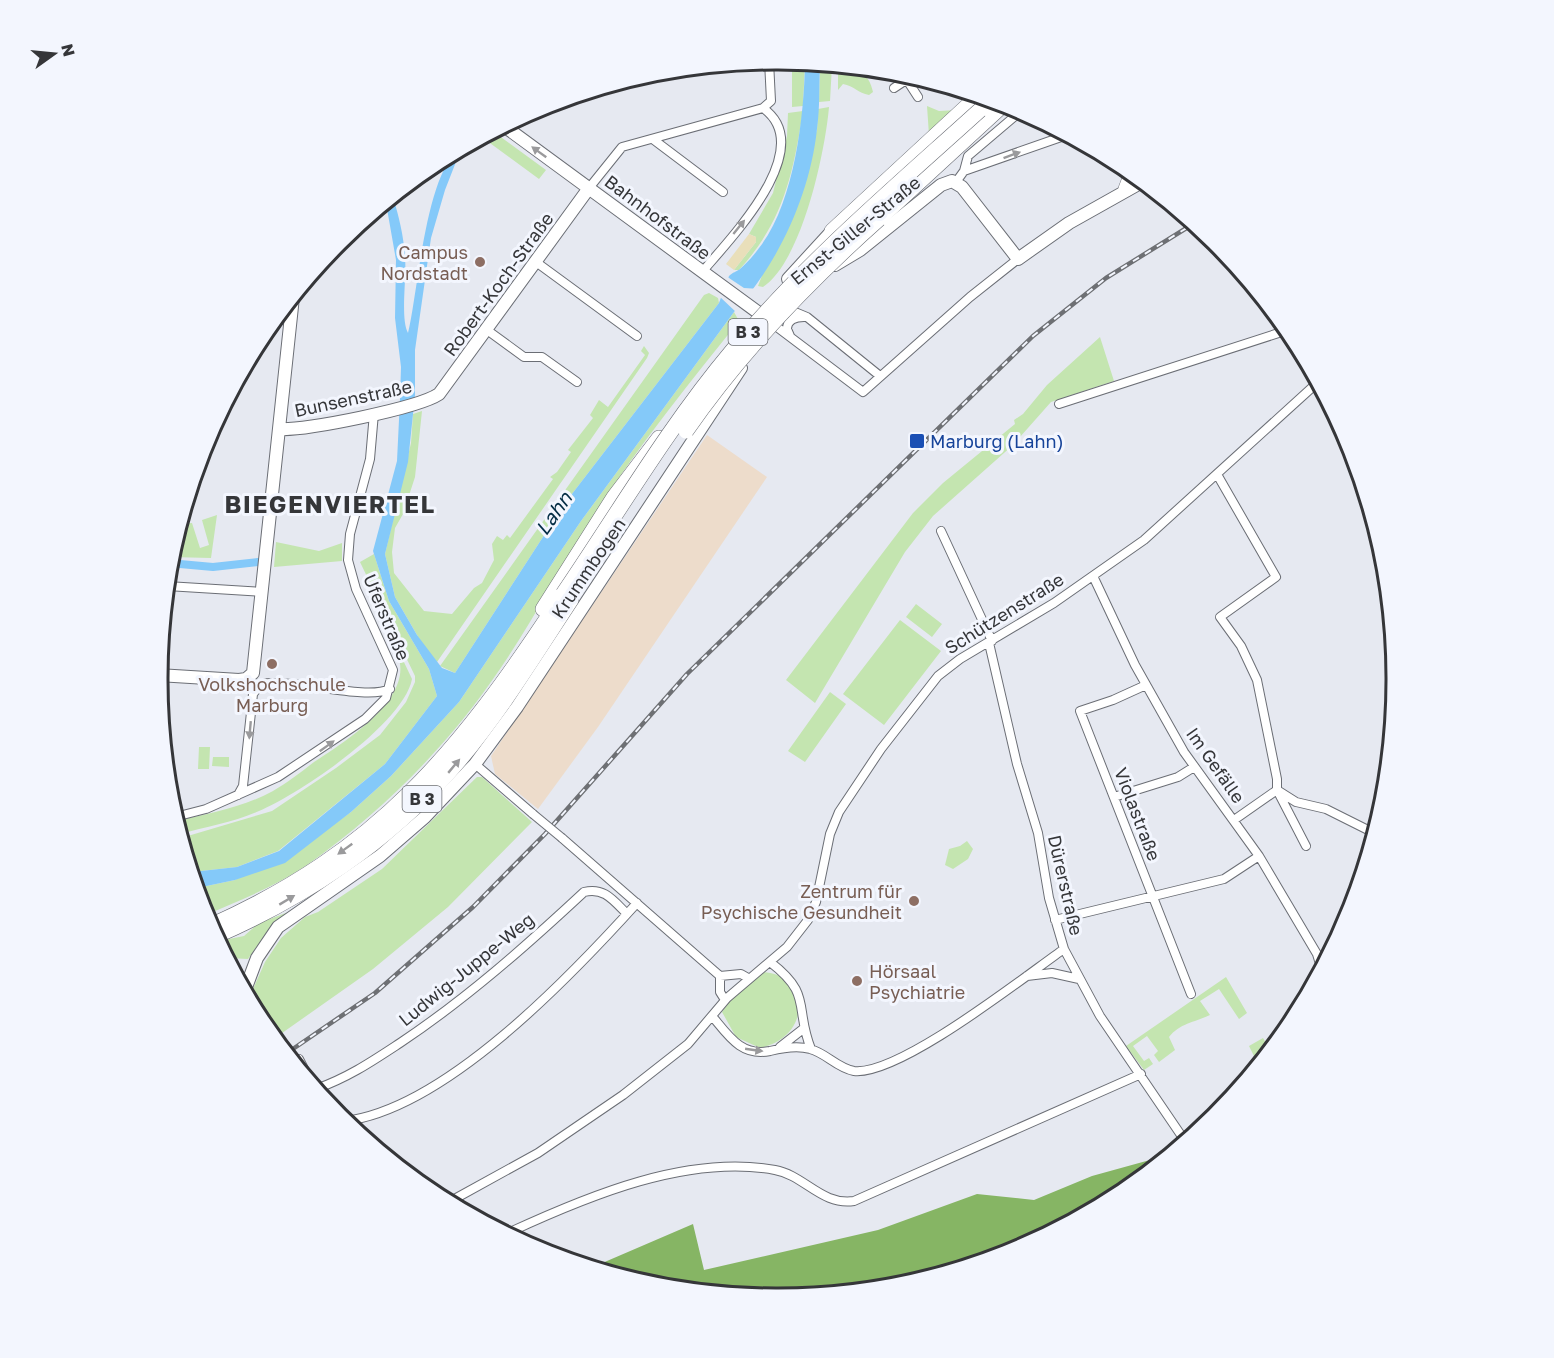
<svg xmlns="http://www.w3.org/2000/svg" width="1554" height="1358" viewBox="0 0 1554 1358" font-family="'Golos Text',sans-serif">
	<rect width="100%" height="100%" fill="#e6e9f1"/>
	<path fill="#eddccb" d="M 707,435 L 767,477 L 598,727 L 538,809 L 495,774 L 491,756 Z"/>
	<path fill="#c4e5b0" d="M 792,61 L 805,63 L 803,106 L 792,107 Z
		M 820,64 L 832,65 L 830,101 L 819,102 Z
		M 838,66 C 856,68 869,72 873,92 L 869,95 C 858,93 854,86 843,84 L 838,90 Z
		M 927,106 L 939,111 L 957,110 L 929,135 Z
		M 829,107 C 825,153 802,261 763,287 L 758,286 L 817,130 L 818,109 Z
		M 803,111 C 793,175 783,222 739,270 L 734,270 L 756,242 L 756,237 L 749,234 L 773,193 L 787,136 L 788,113 Z
		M 494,132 L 546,170 L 539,179 L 483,138 Z
		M 709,293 L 718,298 L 719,303 L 565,503 L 455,673 L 440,666 L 704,295 Z
		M 734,312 L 739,321 C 690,382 640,444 597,510 C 563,562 535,618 500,669 C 448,746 382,812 307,865 C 276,886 239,901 205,915 L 197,888 L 235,880 L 326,830 L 351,812 L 391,776 L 459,702 L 581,521 Z
		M 1100,337 L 1114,381 L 1051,402 L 1013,445 L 933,516 L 905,552 L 815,703 L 786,680 L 913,513 L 943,483 L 1015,424 L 1014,420 L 1023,414 L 1047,385 Z
		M 644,346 L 649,353 L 647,358 L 437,662 L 424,647 L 395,597 L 385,554 L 411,443 L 413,414 L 422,411 L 415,477 L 403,514 L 395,528 L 392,552 L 394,573 L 424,611 L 452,614 L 474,588 L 482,583 L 494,560 L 492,544 L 497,536 L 503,540 L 507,535 L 510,538 L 553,479 L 550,477 L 557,472 L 571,452 L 568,450 L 593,418 L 590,415 L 599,400 L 608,407 L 645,355 L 641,351 Z
		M 217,515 L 211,558 L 170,557 L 180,524 L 192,523 L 200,548 L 209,545 L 202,520 Z
		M 276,542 L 319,551 L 342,543 L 342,561 L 274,567 Z
		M 374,554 L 389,601 L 429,669 L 437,696 L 385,764 L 278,851 L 237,867 L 192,872 L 181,838 L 272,811 L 336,768 L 380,735 L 406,702 L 415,682 L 415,676 L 360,562 Z
		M 363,576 L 412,679 C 404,723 300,794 259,811 C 235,822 206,827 180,834 L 176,821 C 208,814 244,807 273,791 C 287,783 301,772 314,762 C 346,741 431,688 389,642 Z
		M 916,604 L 942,624 L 932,637 L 906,617 Z
		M 900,620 L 941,651 L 884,725 L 843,694 Z
		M 830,692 L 846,704 L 805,762 L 788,751 Z
		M 199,747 L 210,747 L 209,769 L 198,769 Z
		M 213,757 L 229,757 L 229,767 L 212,766 Z
		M 477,777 L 482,777 L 532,822 L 448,907 L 373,969 L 275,1038 L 262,1023 L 249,998 L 265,962 L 281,938 L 305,917 L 318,912 L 382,869 Z
		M 967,841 L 973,849 L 968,859 L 953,869 L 945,865 L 949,849 L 960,846 Z
		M 291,911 L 274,922 L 248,959 L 228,958 L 219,941 L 244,936 L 259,923 Z
		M 763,972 C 811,975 812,1037 760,1048 L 736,1037 L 722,1012 L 729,1002 Z
		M 1226,977 L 1247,1013 L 1239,1019 L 1219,989 L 1200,1001 L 1210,1015 C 1196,1022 1180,1023 1169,1037 L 1175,1050 L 1159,1062 L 1154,1055 L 1158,1051 L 1147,1036 L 1133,1046 L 1144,1061 L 1149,1058 L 1153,1064 L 1144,1070 L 1126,1046 Z
		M 1263,1038 L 1270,1050 L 1258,1064 L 1249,1046 Z"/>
	<path fill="#86b564" d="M 1168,1155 L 1121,1194 L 1014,1251 L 897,1286 L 777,1298 L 656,1286 L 593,1267 L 693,1224 L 704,1270 L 878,1230 L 977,1194 L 1034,1200 L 1092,1176 Z"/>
	<path fill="#e9dfba" d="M 749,234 L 756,237 L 756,242 L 734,270 L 726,264 Z"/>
	<path fill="#84c9f9" d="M 805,63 L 820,64 C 819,86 820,108 817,129 C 810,195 778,264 734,312 L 581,521 L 459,702 L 391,776 L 351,812 L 285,863 L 235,880 L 197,888 L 192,872 L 237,867 L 279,851 L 385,764 L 437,696 L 429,669 L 389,601 L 373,551 L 397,461 L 400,399 L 401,367 L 395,318 L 396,260 L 386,203 L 393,197 C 399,217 404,237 405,258 C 407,277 400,318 408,333 C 418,293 426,168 461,149 L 445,190 L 431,238 L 415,350 L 415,395 L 408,462 L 385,554 L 395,597 L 417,635 L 442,668 L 455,673 L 565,503 L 719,303 L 729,276 C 733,272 736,272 740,269 C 747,263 754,255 759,248 C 794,204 804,118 805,63 Z"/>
	<path fill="#e6e9f1" d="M 726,276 L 744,288 L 760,289 L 737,313 L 719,296 Z"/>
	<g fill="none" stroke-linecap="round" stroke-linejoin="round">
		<path stroke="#84c9f9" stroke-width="8" d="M 169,563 L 213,567 L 258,562"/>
		<g stroke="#6b6e75" stroke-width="10">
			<path id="street" d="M 907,80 L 918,97
				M 894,88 L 912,76
				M 654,140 L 723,192
				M 964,171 L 1067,135
				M 956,182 L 964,171 L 968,156 L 1021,111
				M 589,188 L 622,147 L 763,108 L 771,101 L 769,61
				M 536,262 L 637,336
				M 702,272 C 730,239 819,148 763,108
				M 785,313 L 795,312 L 807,317 L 880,376
				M 769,321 L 863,392 L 970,297 L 1018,259
				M 487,330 L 524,357 L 542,357 L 577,382
				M 790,336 L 787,329 C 787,320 795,317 804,317
				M 1059,404 L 1288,330
				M 1218,476 L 1276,577 L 1220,617 L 1241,646 L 1257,680 L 1277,779 L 1277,790 L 1306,846
				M 941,531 L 992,641
				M 1093,576 L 1135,665 L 1184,752 L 1259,856 L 1317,954 L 1321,967
				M 167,586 L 263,592
				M 989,643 L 1017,764 L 1038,833 L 1049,898 L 1064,949 L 1100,1016 L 1185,1141
				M 1146,685 L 1113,700 L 1080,711 L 1191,994
				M 475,764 L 533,814
				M 1277,790 L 1296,802 L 1326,809 L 1374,833
				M 238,795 L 243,786 L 253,694 L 261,684 C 294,678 365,701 390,689
				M 1114,797 L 1178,777 L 1194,767
				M 175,817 L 206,809 L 278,777 L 365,719 L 386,698 L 393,670 L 356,589 L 348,560 L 350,534 L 370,459 L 374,413
				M 1234,820 L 1277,790
				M 562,838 L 720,976 L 720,992 L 725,1000
				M 1055,920 L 1224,879 L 1259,856
				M 770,962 C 813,995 794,1006 811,1049
				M 720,976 L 741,974 L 748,978
				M 1027,976 L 1052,973 L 1079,979
				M 712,1016 C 728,1035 741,1057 770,1051 C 782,1048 797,1045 810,1049 C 826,1053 837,1068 854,1071 C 899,1076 1024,977 1064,949
				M 780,1047 L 803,1029
				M 299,1059 L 312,1084
				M 316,1089 C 349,1077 371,1062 400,1043 C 466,999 526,946 584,892 C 604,887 613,900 627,914
				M 345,1121 C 445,1109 571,976 637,903
				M 449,1202 L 538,1153 L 623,1095 L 688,1044 L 727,998 L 787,947 L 808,920 L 816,902 L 830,834 L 839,812 L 881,749 L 938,676 L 960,659 L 1054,603 L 1144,540 L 1317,383
				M 510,1232 C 588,1196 688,1154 775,1170 C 804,1175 822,1206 854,1201 L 1141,1074"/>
		</g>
		<g stroke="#6b6e75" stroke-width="14">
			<path id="secondary" d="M 504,126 L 767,319
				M 835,265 L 860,250 L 941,185 L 952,181 L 962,187 L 1018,259 L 1069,223 L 1142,182
				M 788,279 L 832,231 L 839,229
				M 279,429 C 305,431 418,408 439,394 L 589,188
				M 158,675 L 239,680 L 246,679 L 253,673 L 293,297
				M 245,990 L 257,958 L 278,927 L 380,856 L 425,817 L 475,764 L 517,707 L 741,368"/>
		</g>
		<g stroke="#6b6e75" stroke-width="16">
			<path id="highway" d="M 980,110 L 991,100
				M 1126,189 L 1132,173
				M 879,219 L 1004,104
				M 832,231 L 978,96
				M 543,609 L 614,497 L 659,438
				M 210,926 C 379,851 459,752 558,602
				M 216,936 C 303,898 387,843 450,771 C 496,719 533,658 571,600"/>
		</g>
		<use href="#street" stroke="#fff" stroke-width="8"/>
		<use href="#secondary" stroke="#fff" stroke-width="12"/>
		<use href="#highway" stroke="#fff" stroke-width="15"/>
		<g stroke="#6e7074" stroke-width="4.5">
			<path id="rail" d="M 287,1053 L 375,993 L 473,907 L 545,834 L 687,674 L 1033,336 L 1106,278 L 1193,224"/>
		</g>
		<use href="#rail" stroke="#f3f6fe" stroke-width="2" stroke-dasharray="7" stroke-linecap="butt"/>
		<g stroke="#6b6e75" stroke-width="10" stroke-linecap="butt">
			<path id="street-bridge" d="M 533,814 L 562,838"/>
		</g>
		<g stroke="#6b6e75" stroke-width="16" stroke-linecap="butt">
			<path id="highway-bridge" d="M 686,431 C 741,351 807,283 879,219
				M 563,594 C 618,513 669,426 732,351 C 806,262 895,187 980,110"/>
		</g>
		<use href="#street-bridge" stroke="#fff" stroke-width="8"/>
		<use href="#highway-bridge" stroke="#fff" stroke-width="15"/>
	</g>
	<defs><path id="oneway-solid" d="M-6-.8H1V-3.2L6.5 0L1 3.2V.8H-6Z" transform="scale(1.5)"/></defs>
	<g fill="#9a9a9c">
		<use href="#oneway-solid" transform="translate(539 152) rotate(-144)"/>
		<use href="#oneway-solid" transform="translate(1012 155) rotate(-20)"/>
		<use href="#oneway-solid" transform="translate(739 227) rotate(-51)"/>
		<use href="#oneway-solid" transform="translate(250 730) rotate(95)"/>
		<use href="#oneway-solid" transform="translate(327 746) rotate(-36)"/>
		<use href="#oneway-solid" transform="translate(454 766) rotate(-50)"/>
		<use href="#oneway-solid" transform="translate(345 849) rotate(144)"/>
		<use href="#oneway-solid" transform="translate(287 900) rotate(-31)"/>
		<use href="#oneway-solid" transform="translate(754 1050) rotate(8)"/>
	</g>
	<g fill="#8d6e63" stroke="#f3f6fe" stroke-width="2">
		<circle cx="480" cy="262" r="6"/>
		<circle cx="272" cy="664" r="6"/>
		<circle cx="914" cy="901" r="6"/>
		<circle cx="857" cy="981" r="6"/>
	</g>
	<rect fill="#1a4fb4" stroke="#f3f6fe" stroke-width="2" x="909" y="433" width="16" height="16" rx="3"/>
	<g text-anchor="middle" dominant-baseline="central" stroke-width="6" stroke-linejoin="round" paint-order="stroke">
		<g fill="#f3f6fe" stroke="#6e7074" stroke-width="1.5">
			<rect x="728.5" y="319" width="39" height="26" rx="4.5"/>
			<rect x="402.5" y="786" width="39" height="26" rx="4.5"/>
		</g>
		<g font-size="16" font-weight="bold" fill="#353639">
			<text x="748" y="332">B 3</text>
			<text x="422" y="799">B 3</text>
		</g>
		<g font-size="18" fill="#353639" stroke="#f3f6fe">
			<text transform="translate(658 217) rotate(37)">Bahnhofstraße</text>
			<text transform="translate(855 230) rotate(-39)">Ernst-Giller-Straße</text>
			<text transform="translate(498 284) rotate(-54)">Robert-Koch-Straße</text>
			<text transform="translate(353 398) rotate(-12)">Bunsenstraße</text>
			<text transform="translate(588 568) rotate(-56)">Krummbogen</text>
			<text transform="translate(1004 613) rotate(-32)">Schützenstraße</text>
			<text transform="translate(387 617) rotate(67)">Uferstraße</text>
			<text transform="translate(1216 765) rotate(55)">Im Gefälle</text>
			<text transform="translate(1138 814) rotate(69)">Violastraße</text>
			<text transform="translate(1066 885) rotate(77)">Dürerstraße</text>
			<text transform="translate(466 969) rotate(-39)">Ludwig-Juppe-Weg</text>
		</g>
		<g font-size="18" fill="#785e54" stroke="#f3f6fe" text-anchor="end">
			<text x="468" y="252">Campus<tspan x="468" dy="21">Nordstadt</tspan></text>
			<text x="272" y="684" text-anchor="middle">Volkshochschule<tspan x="272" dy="21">Marburg</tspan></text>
			<text x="902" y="891">Zentrum für<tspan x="902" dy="21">Psychische Gesundheit</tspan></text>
			<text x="869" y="971" text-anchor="start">Hörsaal<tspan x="869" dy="21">Psychiatrie</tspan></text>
		</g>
		<g font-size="18" fill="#164399" stroke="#f3f6fe" text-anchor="start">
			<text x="930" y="441">Marburg (Lahn)</text>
		</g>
		<g font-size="20" font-style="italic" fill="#032c44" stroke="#f3f6fe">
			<text transform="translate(553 513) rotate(-55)">Lahn</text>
		</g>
		<g font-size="24" font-weight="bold" letter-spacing="1.5" fill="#353639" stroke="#f3f6fe">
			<text x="330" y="503">BIEGENVIERTEL</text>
		</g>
	</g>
	<path d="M0 0H1554V1358H0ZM776 70H778A608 608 0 0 1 1386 678V680A608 608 0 0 1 778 1288H776A608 608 0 0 1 168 680V678A608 608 0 0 1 776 70Z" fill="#f3f6fe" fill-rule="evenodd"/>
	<path fill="none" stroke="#353639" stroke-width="3" d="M776 70H778A608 608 0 0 1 1386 678V680A608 608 0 0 1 778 1288H776A608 608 0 0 1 168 680V678A608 608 0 0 1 776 70Z"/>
	<g transform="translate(54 54) rotate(75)" stroke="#f3f6fe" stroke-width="4.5" paint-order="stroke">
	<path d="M0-4.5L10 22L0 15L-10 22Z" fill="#353639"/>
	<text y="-9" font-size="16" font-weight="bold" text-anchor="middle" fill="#353639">N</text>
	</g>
</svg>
